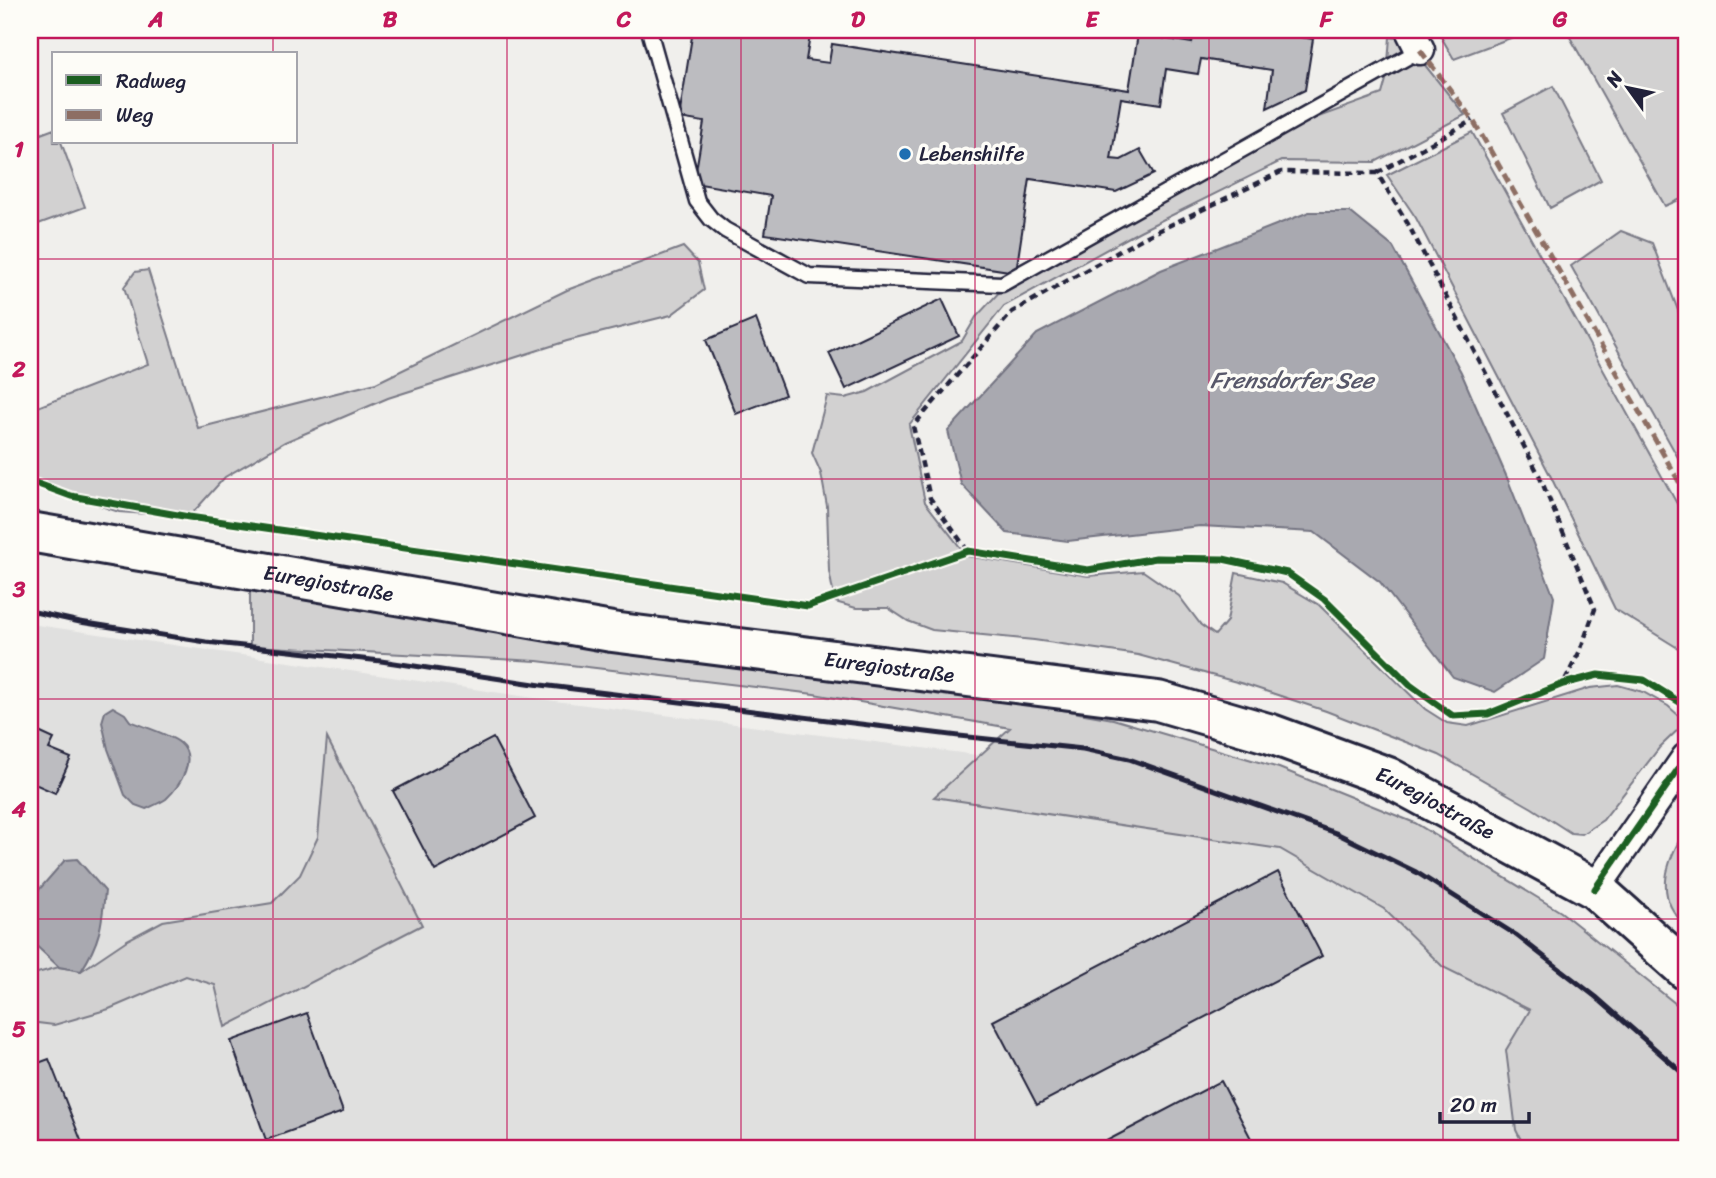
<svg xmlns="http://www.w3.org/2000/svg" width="1716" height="1178" viewBox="0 0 1716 1178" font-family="Sriracha,sans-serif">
	<rect width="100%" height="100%" fill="#f0efec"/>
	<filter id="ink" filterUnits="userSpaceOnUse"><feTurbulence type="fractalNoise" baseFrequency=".0143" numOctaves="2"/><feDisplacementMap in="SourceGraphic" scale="14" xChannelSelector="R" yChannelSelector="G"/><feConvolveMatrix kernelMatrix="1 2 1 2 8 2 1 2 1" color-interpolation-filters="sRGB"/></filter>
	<g filter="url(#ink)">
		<path fill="#e0e0df" d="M 30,624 L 555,701 L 1103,771 L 1366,868 L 1686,1091 L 1686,1148 L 30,1148 Z"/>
		<path fill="#d2d1d1" stroke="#7a7a86" stroke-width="2" d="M 1437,30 L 1532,30 L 1454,59 Z
			M 1566,30 L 1686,30 L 1686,197 L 1665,206 Z
			M 1390,37 L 1404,39 L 1465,115 L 1375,162 L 1281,161 L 1140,231 L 1004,306 L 909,425 L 925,502 L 967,556 L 1088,576 L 1143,571 L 1179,596 L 1201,625 L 1215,635 L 1227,621 L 1236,573 L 1282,583 L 1319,605 L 1425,709 L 1447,723 L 1468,726 L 1590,688 L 1618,685 L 1643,692 L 1668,706 L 1686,722 L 1660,747 L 1603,820 L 1582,834 L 1571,833 L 1532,808 L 1439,755 L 1326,711 L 1244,684 L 1138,655 L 1034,640 L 932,630 L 908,621 L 888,608 L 856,608 L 835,602 L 829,571 L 827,506 L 821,473 L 812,453 L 827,396 L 845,398 L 867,392 L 962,341 L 976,317 L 1003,288 L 1247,143 L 1382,94 L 1387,76 Z
			M 1553,86 L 1601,180 L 1550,208 L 1503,113 Z
			M 54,129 L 54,142 L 61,142 L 85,207 L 30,227 L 30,138 Z
			M 1472,132 L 1686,520 L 1686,653 L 1615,609 L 1549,473 L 1416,218 L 1387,175 Z
			M 1621,231 L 1652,243 L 1686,331 L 1686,472 L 1571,266 Z
			M 683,247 L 698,263 L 704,290 L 671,315 L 567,341 L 388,398 L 285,442 L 225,477 L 189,517 L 119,512 L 30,483 L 30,410 L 148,364 L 124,287 L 135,272 L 148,270 L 198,428 L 376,383 L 567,290 Z
			M 250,591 L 652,657 L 1022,703 L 1113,719 L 1279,768 L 1415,823 L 1561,912 L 1686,1012 L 1686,1148 L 1525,1148 L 1516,1130 L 1506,1050 L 1530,1010 L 1443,967 L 1384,909 L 1280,849 L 934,797 L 1010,728 L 814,694 L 537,661 L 250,646 Z
			M 327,738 L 422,925 L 225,1027 L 215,985 L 186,976 L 109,1009 L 54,1025 L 30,1022 L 30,975 L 59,967 L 81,971 L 127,940 L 163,921 L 272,903 L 300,875 L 318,837 Z
			M 1686,829 L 1686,925 C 1653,898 1666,861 1686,829 Z"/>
		<path fill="#a9a9b0" stroke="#737381" stroke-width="2" d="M 1309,212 L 1350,212 L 1393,247 L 1461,372 L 1508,480 L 1554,597 L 1544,659 L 1495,692 L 1453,677 L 1380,582 L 1314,532 L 1200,526 L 1068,541 L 1007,533 L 961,484 L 948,431 L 1037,334 L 1161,270 Z
			M 113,707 L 125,714 L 130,721 C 144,727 169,734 180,743 C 198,758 180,786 166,799 C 160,803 152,806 146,809 L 135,805 L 125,795 L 108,749 L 102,722 L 105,712 Z
			M 77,859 L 105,891 C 102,925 100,942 81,971 L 59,967 L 30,940 L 30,900 L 65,860 Z"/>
		<path fill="#bcbcc0" stroke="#22223b" stroke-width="2" d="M 693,30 L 811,30 L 806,60 L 829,63 L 832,44 L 1129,90 L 1138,34 L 1192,43 L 1194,30 L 1255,30 L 1313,39 L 1305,90 L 1267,108 L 1272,70 L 1201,59 L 1198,74 L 1166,69 L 1161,104 L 1121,98 L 1111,159 L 1121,160 L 1140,150 L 1154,174 L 1116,192 L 1030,179 L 1016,272 L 765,234 L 771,196 L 694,183 L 704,122 L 679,118 Z
			M 942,299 L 959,336 L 846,389 L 829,353 Z
			M 756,319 L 785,395 L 736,414 L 706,340 Z
			M 30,728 L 54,739 L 49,749 L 71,758 L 55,793 L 35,784 L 30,795 Z
			M 493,738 L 535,818 L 435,871 L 393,791 Z
			M 1278,872 L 1322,956 L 1037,1105 L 993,1021 Z
			M 307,1013 L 343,1112 L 266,1140 L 231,1041 Z
			M 49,1059 L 84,1148 L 30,1148 L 30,1066 Z
			M 1221,1081 L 1256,1148 L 1093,1148 Z"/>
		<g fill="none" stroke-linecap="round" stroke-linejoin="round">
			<g stroke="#22223b" stroke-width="19">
				<path id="lane" d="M 649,30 L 697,201 L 711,219 L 725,230 L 809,276 L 1002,284 L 1420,50"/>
			</g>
			<g stroke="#22223b" stroke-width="33">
				<path id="street" d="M 1410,30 L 1420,50
					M 1595,889 L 1686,758"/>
			</g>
			<g stroke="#22223b" stroke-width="44">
				<g id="secondary">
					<path id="s1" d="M 30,532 L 612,632 L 1158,701 L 1271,734 L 1388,777 L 1595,889 L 1686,970"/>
				</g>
			</g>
			<path stroke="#22223b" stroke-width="4.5" stroke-dasharray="7 5" stroke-linecap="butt" d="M 1377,173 L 1473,120
				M 968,551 L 930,498 L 913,426 L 1012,312 L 1141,239 L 1281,172 L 1377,173 L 1408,224 L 1539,475 L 1595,609 L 1580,651 L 1563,684"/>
			<use href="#lane" stroke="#fdfcf7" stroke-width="14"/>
			<use href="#street" stroke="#fdfcf7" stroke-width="28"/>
			<use href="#secondary" stroke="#fdfcf7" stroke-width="38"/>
			<path stroke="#22223b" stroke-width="5" d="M 30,611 L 80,622 L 206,642 L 381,661 L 541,685 L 959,736 L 1083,749 L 1129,759 L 1336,833 L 1416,872 L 1516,935 L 1596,997 L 1686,1076"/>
			<path stroke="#8d6e63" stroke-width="5" stroke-dasharray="10 5" stroke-linecap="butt" d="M 1420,50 L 1473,120 L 1686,494"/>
			<g stroke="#fdfcf7" stroke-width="11">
				<path id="cycleway" d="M 30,481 L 71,496 L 189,517 L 808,606 L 968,551 L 1088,570 L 1156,558 L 1223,559 L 1287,573 L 1324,599 L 1410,685 L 1453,716 L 1488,714 L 1563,684 L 1598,675 L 1644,680 L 1686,706
					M 1595,889 L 1686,758"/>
			</g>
			<use href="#cycleway" stroke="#1b5e20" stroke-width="7"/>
		</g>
	</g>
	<path fill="none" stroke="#c2185b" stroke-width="2" stroke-opacity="0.55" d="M 273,30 L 273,54M 507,30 L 507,1148M 741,30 L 741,1148M 975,30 L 975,1148M 1209,30 L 1209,1148M 1443,30 L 1443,1148M 273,142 L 273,1148M 30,259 L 1686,259M 30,479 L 1686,479M 30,699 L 1686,699M 30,919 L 1686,919"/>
	<circle fill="#1f6fb2" stroke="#fdfcf7" stroke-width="2.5" cx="905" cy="154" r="7"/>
	<g text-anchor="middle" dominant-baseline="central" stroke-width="7" stroke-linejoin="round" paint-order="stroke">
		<g font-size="21" fill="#22223b" stroke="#fdfcf7" text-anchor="start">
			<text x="919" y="154">Lebenshilfe</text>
		</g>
		<g font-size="21" fill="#22223b" stroke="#fdfcf7">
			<text stroke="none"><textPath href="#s1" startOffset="303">Euregiostraße</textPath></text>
			<text stroke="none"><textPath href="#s1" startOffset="870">Euregiostraße</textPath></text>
			<text stroke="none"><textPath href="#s1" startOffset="1437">Euregiostraße</textPath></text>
		</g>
		<g font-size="23" font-style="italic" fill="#58586a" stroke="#fdfcf7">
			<text x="1292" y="380">Frensdorfer See</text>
		</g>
	</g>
	<rect width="1716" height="1178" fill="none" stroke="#fdfcf7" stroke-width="77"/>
	<rect x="52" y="52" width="245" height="91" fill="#fdfcf7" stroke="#a5a5ac" stroke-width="2"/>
	<rect x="66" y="75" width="35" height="10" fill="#1b5e20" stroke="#a5a5ac" stroke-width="2"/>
	<text x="116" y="88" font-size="21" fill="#22223b">Radweg</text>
	<rect x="66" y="110" width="35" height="10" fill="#8d6e63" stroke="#a5a5ac" stroke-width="2"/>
	<text x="116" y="122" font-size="21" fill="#22223b">Weg</text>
	<g transform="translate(1628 88) rotate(303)" stroke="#fdfcf7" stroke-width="5" paint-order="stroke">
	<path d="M0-5L12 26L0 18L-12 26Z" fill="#22223b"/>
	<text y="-10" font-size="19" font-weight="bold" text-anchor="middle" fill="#22223b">N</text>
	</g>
	<path d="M1440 1112v10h89v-10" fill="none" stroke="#22223b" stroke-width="3.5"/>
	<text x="1450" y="1112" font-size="21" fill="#22223b" stroke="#fdfcf7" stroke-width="5" paint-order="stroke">20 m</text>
	<rect x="38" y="38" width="1640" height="1102" fill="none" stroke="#c2185b" stroke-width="2.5"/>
	<g font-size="23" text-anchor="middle" font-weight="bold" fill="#c2185b">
		<text x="156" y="27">A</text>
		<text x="390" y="27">B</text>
		<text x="624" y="27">C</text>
		<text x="858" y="27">D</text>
		<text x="1092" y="27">E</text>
		<text x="1326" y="27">F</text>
		<text x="1560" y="27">G</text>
		<text x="19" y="157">1</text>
		<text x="19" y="377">2</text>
		<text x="19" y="597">3</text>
		<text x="19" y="817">4</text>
		<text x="19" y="1037">5</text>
	</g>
</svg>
